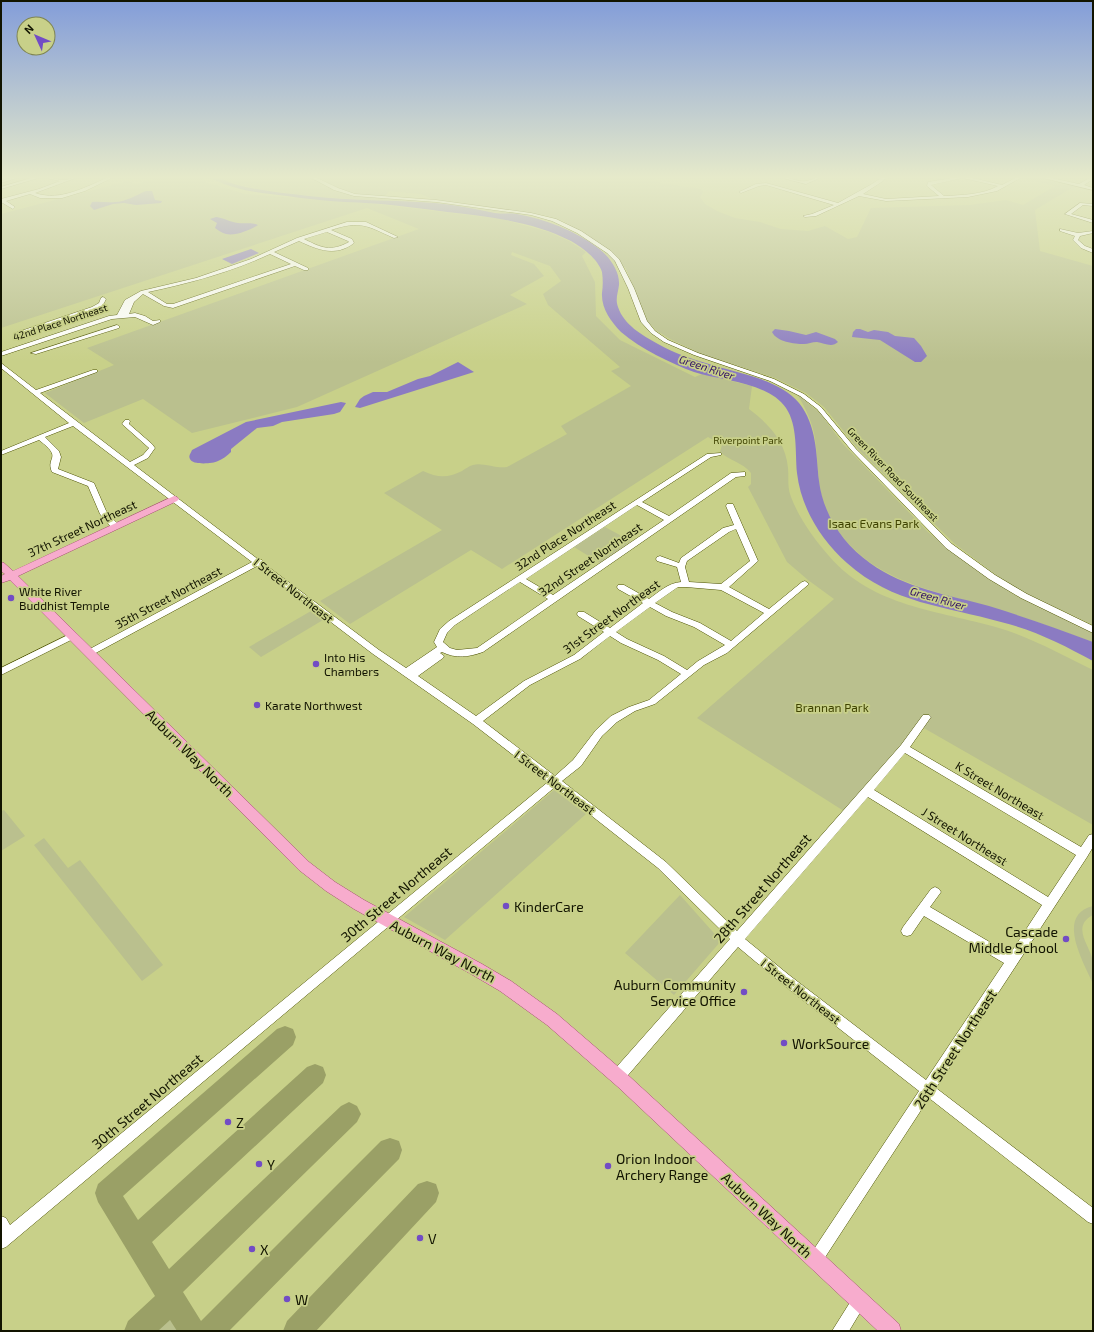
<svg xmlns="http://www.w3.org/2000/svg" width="1094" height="1332" viewBox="0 0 1094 1332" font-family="'Exo 2',sans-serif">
	<rect width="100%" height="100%" fill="#c8d089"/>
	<path fill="#bac08e" d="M 167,176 L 200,176 L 205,182 L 245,194 L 377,204 L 502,219 L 549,232 L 569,241 L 586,252 L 582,256 L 595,282 L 596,316 L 620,340 L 695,377 L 702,374 L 752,386 L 749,409 C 768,423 786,442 788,468 C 789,478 787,487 791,497 C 799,518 814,539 829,556 C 873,607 937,610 999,628 C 1032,638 1062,655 1093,670 L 1093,825 L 922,727 L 847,813 L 697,718 L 834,599 L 808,580 L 787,562 L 748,487 L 751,484 L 751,473 C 742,462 730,461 720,452 L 722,445 L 708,437 L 502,569 L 471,550 L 350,624 L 320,601 L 442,530 L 384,493 L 423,471 C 438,478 448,478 462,471 C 465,469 469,466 473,465 C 482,462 497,469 507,467 L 567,434 L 561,426 L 631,386 L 611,371 L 620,367 L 548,305 L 543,294 L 561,281 L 550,266 L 512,252 L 511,255 L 534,264 L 544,276 L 510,295 L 527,304 L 297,407 L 192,433 L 143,399 L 84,423 L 45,393 L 114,365 L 87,348 L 419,229 L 367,208 L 1,328 L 1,214 L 128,181 L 136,184 Z
		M 218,176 L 651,176 L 653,179 L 661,183 L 701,189 L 703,192 L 700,197 L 705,204 L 717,211 L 735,218 L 760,222 L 781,229 L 808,231 L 825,226 L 848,239 L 857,237 L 871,208 L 970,205 L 1006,200 L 1023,205 L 1055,186 L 1023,178 L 1027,176 L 1075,186 L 1035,210 L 1040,251 L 1093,266 L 1093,625 L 1027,594 L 996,575 L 955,544 L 859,450 L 824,407 L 806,393 L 775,378 L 699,353 L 670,339 L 657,331 L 648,322 L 625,267 L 621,269 L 594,241 L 563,221 L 548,216 L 517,211 L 513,214 L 494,212 L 443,204 L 421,194 L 389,191 L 385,196 L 406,198 L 403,202 L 319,197 L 264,190 L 240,185 L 225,180 Z
		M 797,394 L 820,413 L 843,444 L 928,532 L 951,551 L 980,573 L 1015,595 L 1093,633 L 1093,642 C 1059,630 1025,617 990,607 C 927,589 863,579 829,516 C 816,491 819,465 815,439 C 813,423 805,407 797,394 Z
		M 605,527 L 631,541 L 600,563 L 574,547 Z
		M 311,611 L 323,620 L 261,657 L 249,647 Z
		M 554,790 L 586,814 L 445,940 L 404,917 Z
		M 4,810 L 25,836 L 1,851 L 1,811 Z
		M 44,838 L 68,868 L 80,860 L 163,965 L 142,981 L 34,845 Z
		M 680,895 L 721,941 L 674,995 L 625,953 Z
		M 1093,906 L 1093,915 C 1070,927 1091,946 1093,962 C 1094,969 1093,977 1093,984 C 1084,963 1055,915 1093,906 Z
		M 172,1312 L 188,1331 L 145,1331 Z"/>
	<path fill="#8b7bc2" d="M 207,176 C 219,176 226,182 238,185 C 261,191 285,193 309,196 C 351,201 393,200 435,203 C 456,205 475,209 495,213 C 502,214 510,213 517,214 C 545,219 576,231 598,248 C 609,256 620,271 619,285 C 618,293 615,299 618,307 C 624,325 642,335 658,344 C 674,353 691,359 709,364 C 736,373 780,379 799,403 C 817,426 816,453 819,481 C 823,514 843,544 870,563 C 904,588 949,595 989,606 C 1024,617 1059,629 1093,642 L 1093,661 C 1064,645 1034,630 1001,622 C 945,606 893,604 847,563 C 821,540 801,508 797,473 C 795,452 798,426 786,408 C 768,382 722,381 694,372 C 670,363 641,349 621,332 C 611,322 601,308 602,293 C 603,286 603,279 602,272 C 598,259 582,247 571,241 C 532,221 490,217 447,212 C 425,209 403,206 381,204 C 349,202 318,201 287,196 C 258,193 232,190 207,176 Z
		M 146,191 L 152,191 L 155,200 L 162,201 L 161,203 L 136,205 L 124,203 L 113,204 L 94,210 L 90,206 L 92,202 C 100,201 107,203 115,202 C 126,202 136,195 146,191 Z
		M 216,217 C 224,218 230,222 238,223 C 245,224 252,222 258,225 C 250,230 236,236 226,234 C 222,233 218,230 215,228 L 217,223 L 210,219 Z
		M 251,249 L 259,253 L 232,264 L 222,259 Z
		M 775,329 L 789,331 L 806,335 L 816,332 L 835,339 L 838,342 C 832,348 824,343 817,342 C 812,342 808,344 804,344 C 794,344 777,342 772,332 Z
		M 856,329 L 860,329 L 868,332 L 874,330 L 888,332 L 895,336 L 914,338 L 921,346 L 927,356 L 921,362 L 915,362 L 880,340 L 852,337 L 853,332 Z
		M 458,362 L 474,372 L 360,408 L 355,407 L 360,399 L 364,396 L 373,392 L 387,392 L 418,379 L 430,376 Z
		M 341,402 L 346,403 L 340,412 L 334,414 L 282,422 L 273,426 L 257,428 L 231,449 L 231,452 C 227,456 223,459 218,461 C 212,464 192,465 190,459 C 188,456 191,453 192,450 L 246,422 Z"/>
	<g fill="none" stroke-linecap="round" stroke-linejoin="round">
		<path fill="#9aa066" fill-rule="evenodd" d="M 285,1026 L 293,1029 L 296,1037 L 293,1045 L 123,1196 L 138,1220 L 307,1067 L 315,1064 L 323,1067 L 326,1075 L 323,1083 L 152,1242 L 169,1269 L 341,1106 L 349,1102 L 357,1106 L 361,1114 L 357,1122 L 183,1292 L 201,1321 L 381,1141 L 390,1138 L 399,1141 L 402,1150 L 399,1159 L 229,1331 L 177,1331 L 170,1320 L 158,1331 L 124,1331 L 128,1321 L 155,1296 L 98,1202 L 95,1193 L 98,1184 L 277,1029 Z
			M 427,1181 L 436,1184 L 439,1193 L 436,1202 L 316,1331 L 283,1331 L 287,1321 L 418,1184 Z"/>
		<g stroke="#4d5202" stroke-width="1">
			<path id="minor" d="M 17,176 L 23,176 L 1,183 L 1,181 Z
				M 38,176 C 47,176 56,180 65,180 C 71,179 75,176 81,176 L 35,193 C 61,202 87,186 111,176 L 116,176 L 85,191 L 62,198 L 40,198 L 30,194 L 6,201 L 15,207 L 13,209 L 1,202 L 1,199 L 39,189 L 60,181 L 42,177 L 1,189 L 1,187 Z
				M 308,176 L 313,176 L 338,188 L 355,194 L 436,200 L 531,213 L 556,219 L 581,231 L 611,251 L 619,259 L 634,288 L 647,321 L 655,331 L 668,340 L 698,353 L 774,379 L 804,394 L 821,407 L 856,449 L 952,544 L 995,575 L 1027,594 L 1093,626 L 1093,633 L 1021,598 L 989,579 L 946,548 L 852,451 L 817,409 L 800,396 L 770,381 L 694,355 L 664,342 L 651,333 L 641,322 L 628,288 L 615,261 L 607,253 L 577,233 L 552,221 L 531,215 L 436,202 L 354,196 L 334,190 Z
				M 775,176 C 785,175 798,183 806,181 C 813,180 817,176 824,176 L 806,184 Z
				M 884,176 L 888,176 L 883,181 L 863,194 L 886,199 L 939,196 L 927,186 L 928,182 L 964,176 L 1002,185 L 1019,176 L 1024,176 L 997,191 L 968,197 L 886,201 L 859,196 L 816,216 L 805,217 L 803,216 L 812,214 L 834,205 L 766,185 L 759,186 L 741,193 L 739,192 L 756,184 L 766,183 L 838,203 L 872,184 ZM 963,178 L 998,186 C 982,195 962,195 944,196 L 931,185 Z
				M 1035,176 L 1042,176 L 1079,184 L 1093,176 L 1093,179 L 1084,185 L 1093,188 L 1093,190 Z
				M 1080,203 L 1093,204 L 1093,206 L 1083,205 L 1071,214 L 1093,220 L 1093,223 L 1065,214 Z
				M 347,222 L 366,222 L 398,237 L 394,238 C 367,226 361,220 331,230 L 352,239 L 354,243 C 336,257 318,250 299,241 L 274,252 L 308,268 L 308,270 L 304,270 L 295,266 L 173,308 L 164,306 L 143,294 L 134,302 L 129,314 L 135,313 L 145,316 L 153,321 L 160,320 L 160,322 L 153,325 L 135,317 L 112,319 L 1,356 L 1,352 L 109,316 L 117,315 L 125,300 L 141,291 L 196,278 L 251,259 L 297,238 ZM 327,232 L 348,241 L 349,242 C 330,252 322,248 304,239 ZM 270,254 L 291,264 L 173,304 L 167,304 L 148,292 C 190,283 231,272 270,254 Z
				M 1060,229 L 1078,233 L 1093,231 L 1093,233 L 1080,236 L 1078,240 L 1085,246 L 1093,249 L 1093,253 L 1081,248 L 1073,240 L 1075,236 L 1060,231 Z
				M 103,297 L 106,299 L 103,305 L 96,309 L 20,334 L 15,333 L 92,307 L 99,303 L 101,298 Z
				M 117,325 L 119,326 L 119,328 L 36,354 L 31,353 Z
				M 1,363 L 36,390 L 93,370 L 97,370 L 97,372 L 40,393 L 130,462 L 143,455 L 149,448 L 122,424 L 125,420 L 129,420 L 130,421 L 129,424 L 152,444 L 155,448 L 148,458 L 134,465 L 259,560 L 262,560 L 263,563 L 379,650 L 406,668 L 437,647 L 434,642 L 440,629 L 449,621 L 707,454 L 721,453 L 721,455 L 711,457 L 642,502 L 669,516 L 731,473 L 745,472 L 745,476 L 736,477 L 483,652 C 469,657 456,659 442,652 L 440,653 L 444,656 L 443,658 L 418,676 L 476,716 L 524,681 L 574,655 L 604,632 L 578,616 L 577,614 L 578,612 L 584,612 L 610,628 L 643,603 L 618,589 L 617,587 L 618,585 L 624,585 L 649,599 C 659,592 668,583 681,582 L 677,567 L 657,561 L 656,559 L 657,557 L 660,556 L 679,563 L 681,558 L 723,528 L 734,525 L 726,506 L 727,504 L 733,504 L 758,561 L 729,587 L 769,609 L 802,582 L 805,581 L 809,584 L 727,653 L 704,665 L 655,704 L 635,711 L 617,722 L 602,736 L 581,766 L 562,781 L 666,862 L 737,931 L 901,745 L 923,715 L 929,715 L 931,717 L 910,747 L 1081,847 L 1089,835 L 1093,834 L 1093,847 L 1087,857 L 936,1088 L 1093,1208 L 1093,1224 L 1088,1222 L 929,1098 L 820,1265 L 815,1267 L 810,1265 L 808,1260 L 810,1255 L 919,1091 L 781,983 L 738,947 L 623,1081 L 618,1082 L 613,1081 L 612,1076 L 613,1071 L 730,939 L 658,868 L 555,787 L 6,1247 L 1,1249 L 1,1216 L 6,1218 L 10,1225 L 548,782 L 473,724 L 373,654 L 257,566 L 92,655 L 86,655 L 85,653 L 86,651 L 252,562 L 73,426 L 45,437 L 59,451 L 61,457 L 58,469 L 94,483 L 107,513 L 118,524 L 118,528 L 112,528 L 100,514 L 88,486 L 52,472 C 45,456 64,459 39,440 L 1,455 L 1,451 L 69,423 L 1,368 ZM 637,505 L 664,520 L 553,595 L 526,579 ZM 736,529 L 750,561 L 721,584 L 689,582 L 685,567 L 687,561 L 729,532 ZM 520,582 L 548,599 L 477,648 L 457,650 L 450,648 L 443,642 L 447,633 L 455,625 ZM 678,587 L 686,587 L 721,590 L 764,613 L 731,641 L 700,623 L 672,612 L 655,603 ZM 650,607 L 666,616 L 694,627 L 725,645 L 698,661 L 687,670 L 664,656 L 627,639 L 616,632 ZM 610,636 L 621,643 L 658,660 L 681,674 L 649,700 L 629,707 L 611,716 L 596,730 L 573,760 L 555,776 L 483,721 L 530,685 L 580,659 ZM 905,753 L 1076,855 L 1048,897 L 874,790 ZM 868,797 L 1042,905 L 1010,954 L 930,907 L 941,892 L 939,889 L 935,887 L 931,889 L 903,927 L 901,931 L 903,935 L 907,936 L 911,935 L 924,916 L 1004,963 L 926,1080 L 789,975 L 745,939 Z
				M 72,633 L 76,636 L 75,638 L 1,675 L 1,668 Z
				M 859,1293 L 864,1296 L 867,1301 L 849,1331 L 832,1331 L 854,1296 Z"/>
		</g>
		<g stroke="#a35270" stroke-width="1">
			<path id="major" d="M 174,496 L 177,497 L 179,499 L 177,501 L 18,576 L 309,862 L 335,882 L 364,900 L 482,964 L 511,981 L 557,1014 L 629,1076 L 899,1324 L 901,1331 L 878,1331 L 618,1087 L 547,1025 L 500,991 L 471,974 L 354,909 L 326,891 L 299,870 L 10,580 L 1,583 L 1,576 L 5,574 L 1,571 L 1,562 L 4,563 L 13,571 Z"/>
		</g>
		<use href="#minor" fill="#fff" fill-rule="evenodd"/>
		<use href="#major" fill="#f7accd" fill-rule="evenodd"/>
	</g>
	<linearGradient id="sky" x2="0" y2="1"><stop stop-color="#839dd9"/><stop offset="0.49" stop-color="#e6eaca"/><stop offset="1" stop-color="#e6eaca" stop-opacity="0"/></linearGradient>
	<rect width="1094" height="362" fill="url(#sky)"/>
	<g fill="#724cc5" stroke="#c8d089" stroke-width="1.5">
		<circle cx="11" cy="598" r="4"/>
		<circle cx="316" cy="664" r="4"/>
		<circle cx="257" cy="705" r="4"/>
		<circle cx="506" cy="906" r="4"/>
		<circle cx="1066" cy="939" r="4"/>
		<circle cx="744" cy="992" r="4"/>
		<circle cx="784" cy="1043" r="4"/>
		<circle cx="228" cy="1122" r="4"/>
		<circle cx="259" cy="1164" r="4"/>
		<circle cx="608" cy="1166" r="4"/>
		<circle cx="420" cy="1238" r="4"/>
		<circle cx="252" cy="1249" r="4"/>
		<circle cx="287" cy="1299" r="4"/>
	</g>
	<g text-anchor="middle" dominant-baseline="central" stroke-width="3.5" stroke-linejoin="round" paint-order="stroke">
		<g font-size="10" fill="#121400" stroke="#c8d089">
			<text transform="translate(60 322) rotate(-18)">42nd Place Northeast</text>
			<text transform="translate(893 474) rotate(46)">Green River Road Southeast</text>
		</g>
		<g font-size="10" fill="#3f4300" stroke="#c8d089">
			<text x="748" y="440">Riverpoint Park</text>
		</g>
		<g font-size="11" font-style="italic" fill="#310f66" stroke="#c8d089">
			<text transform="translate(707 367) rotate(18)">Green River</text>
			<text transform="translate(938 598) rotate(16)">Green River</text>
		</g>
		<g font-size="12" fill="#3f4300" stroke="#c8d089">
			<text x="874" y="523">Isaac Evans Park</text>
			<text x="832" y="707">Brannan Park</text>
		</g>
		<g font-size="12" fill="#121400" stroke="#c8d089">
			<text transform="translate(82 528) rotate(-25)">37th Street Northeast</text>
			<text transform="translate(565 535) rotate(-33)">32nd Place Northeast</text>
			<text transform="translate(590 559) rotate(-34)">32nd Street Northeast</text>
			<text transform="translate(294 590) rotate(38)">I Street Northeast</text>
			<text transform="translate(168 597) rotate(-28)">35th Street Northeast</text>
			<text transform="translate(611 616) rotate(-36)">31st Street Northeast</text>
			<text transform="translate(555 782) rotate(37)">I Street Northeast</text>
			<text transform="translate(1000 790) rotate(31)">K Street Northeast</text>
			<text transform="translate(965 836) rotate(32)">J Street Northeast</text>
			<text transform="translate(801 991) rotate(38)">I Street Northeast</text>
		</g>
		<g font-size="12" fill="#121400" stroke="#c8d089" text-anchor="start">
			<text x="19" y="591">White River<tspan x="19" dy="14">Buddhist Temple</tspan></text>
			<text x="324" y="657">Into His<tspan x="324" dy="14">Chambers</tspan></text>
			<text x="265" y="705">Karate Northwest</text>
		</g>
		<g font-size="14" fill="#121400" stroke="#c8d089">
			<text transform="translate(190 753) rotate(45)">Auburn Way North</text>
			<text transform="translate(762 888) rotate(-49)">28th Street Northeast</text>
			<text transform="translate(396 894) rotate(-40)">30th Street Northeast</text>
			<text transform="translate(443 951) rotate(28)">Auburn Way North</text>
			<text transform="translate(955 1049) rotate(-57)">26th Street Northeast</text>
			<text transform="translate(147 1101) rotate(-40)">30th Street Northeast</text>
			<text transform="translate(767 1215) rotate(43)">Auburn Way North</text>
		</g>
		<g font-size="14" fill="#121400" stroke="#c8d089" text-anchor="start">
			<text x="514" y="906">KinderCare</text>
			<text x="1058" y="931" text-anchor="end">Cascade<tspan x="1058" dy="16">Middle School</tspan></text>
			<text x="736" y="984" text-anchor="end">Auburn Community<tspan x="736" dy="16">Service Office</tspan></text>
			<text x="792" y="1043">WorkSource</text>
			<text x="236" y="1122">Z</text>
			<text x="616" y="1158">Orion Indoor<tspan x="616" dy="16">Archery Range</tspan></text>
			<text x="267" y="1164">Y</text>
			<text x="428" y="1238">V</text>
			<text x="260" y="1249">X</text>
			<text x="295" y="1299">W</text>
		</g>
	</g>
	<rect width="1094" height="1332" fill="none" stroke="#121400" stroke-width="4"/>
	<g transform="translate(36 36) rotate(314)"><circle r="19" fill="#c8d089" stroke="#7f8552"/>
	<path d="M0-3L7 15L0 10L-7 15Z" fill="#724cc5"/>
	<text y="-6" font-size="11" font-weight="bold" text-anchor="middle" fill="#121400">N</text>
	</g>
</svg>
